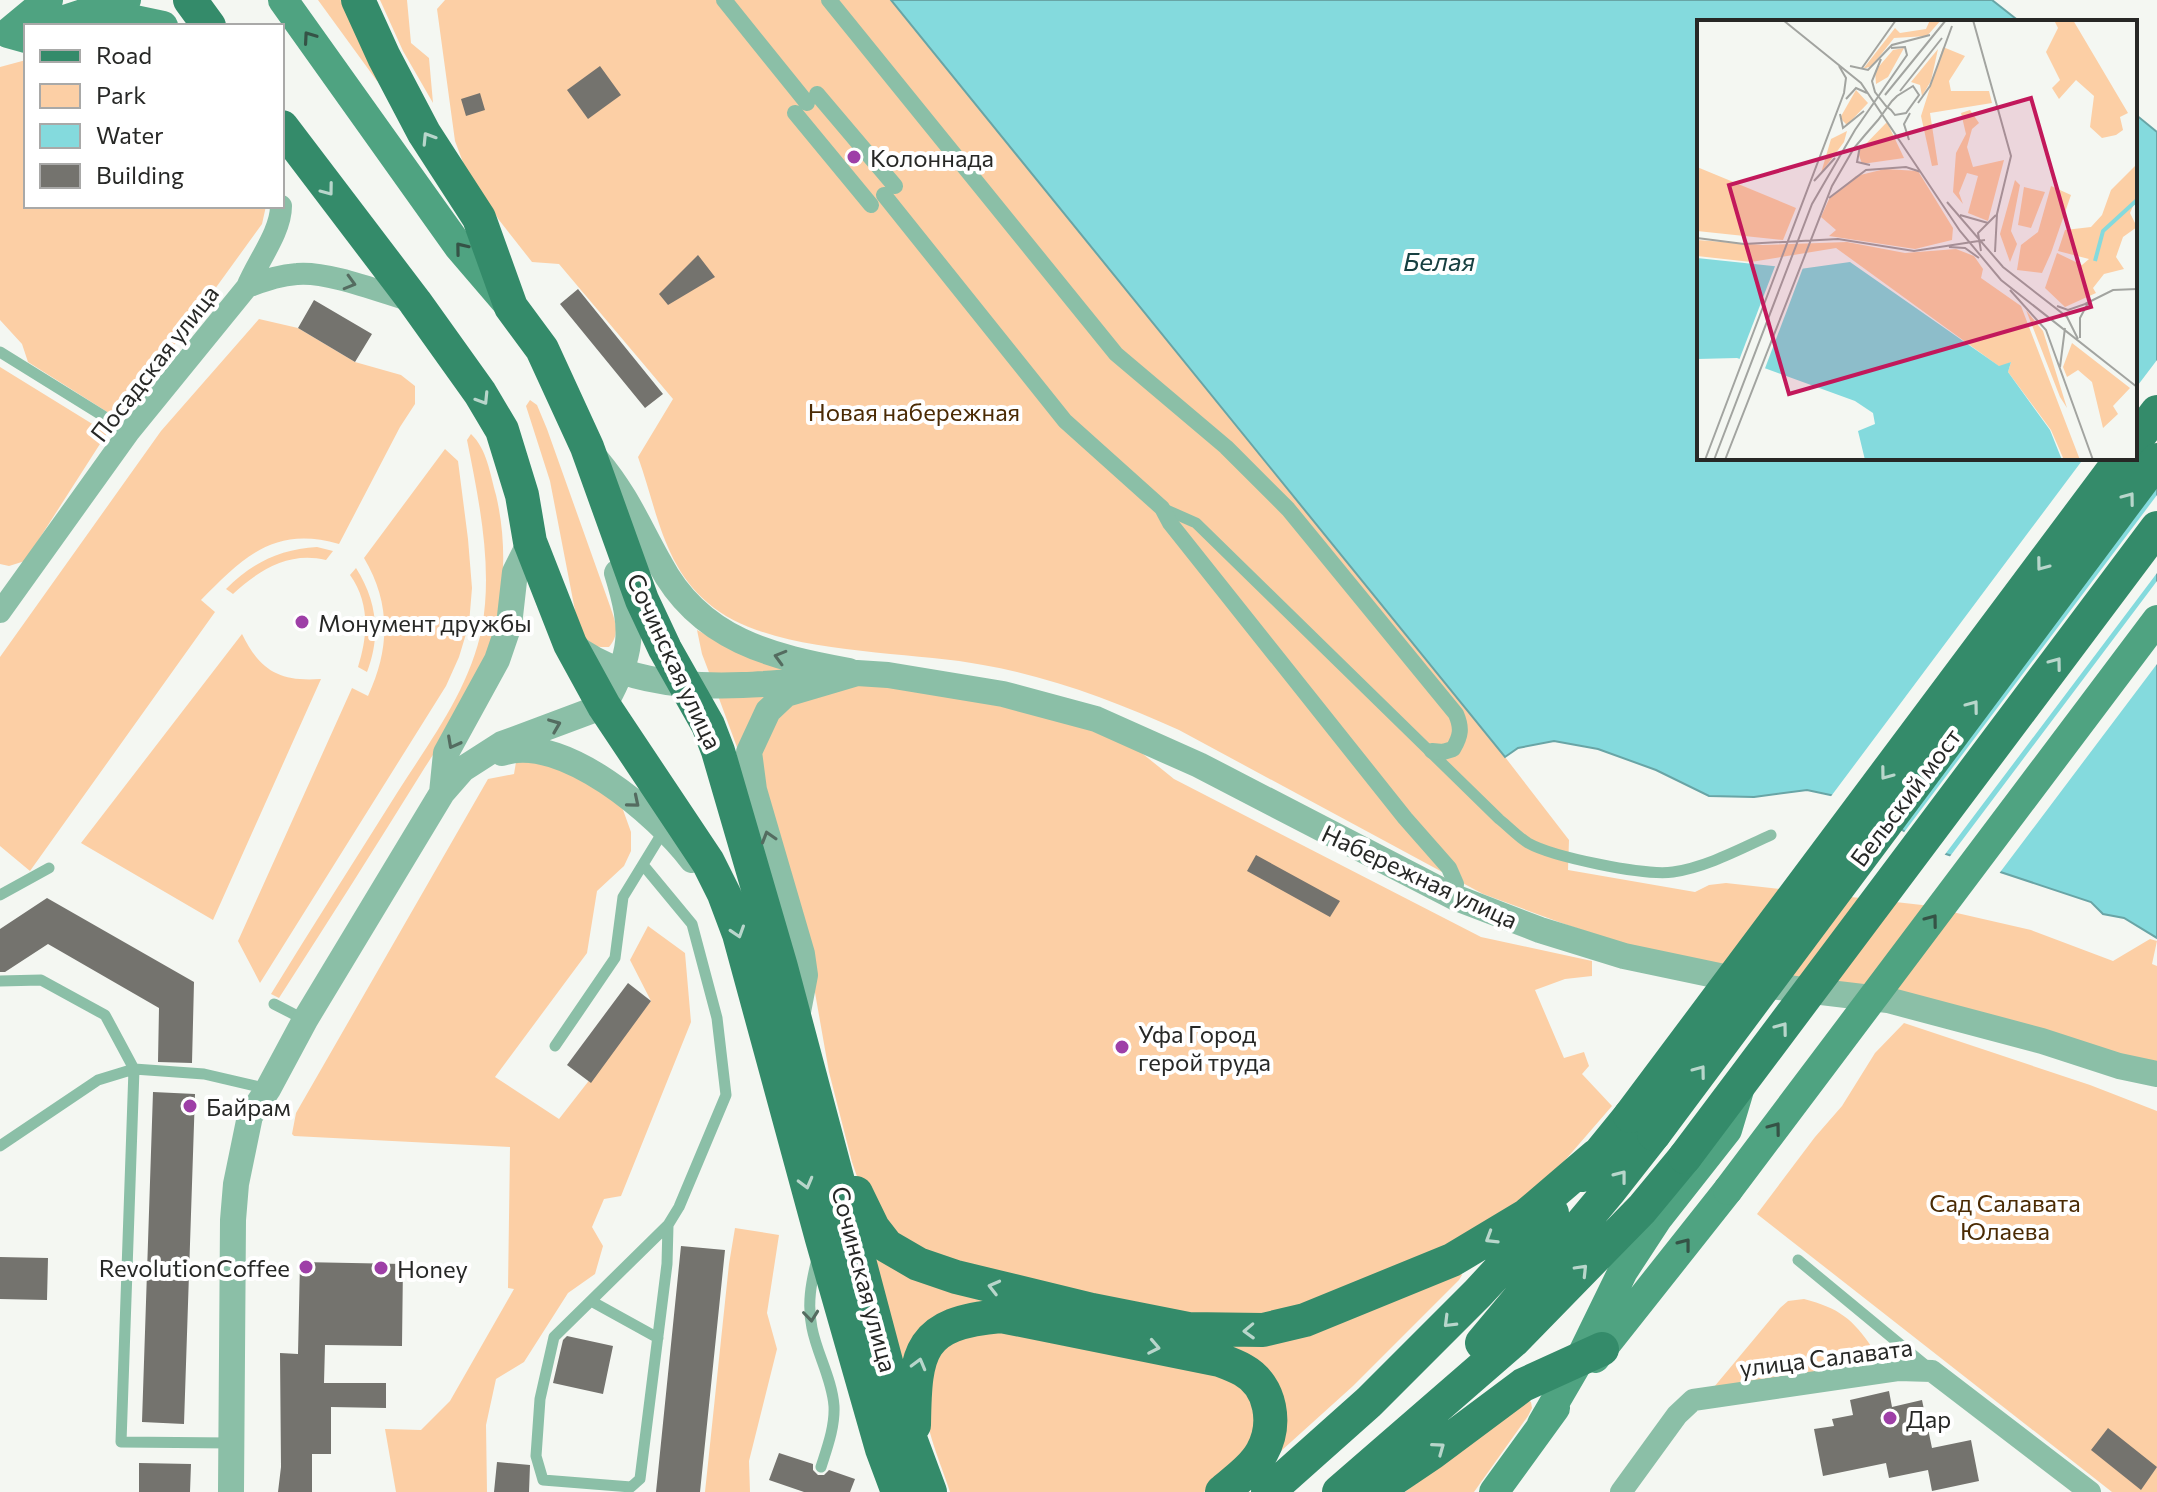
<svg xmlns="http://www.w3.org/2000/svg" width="2157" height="1492" viewBox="0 0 2157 1492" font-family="Commissioner,sans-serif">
	<rect width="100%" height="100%" fill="#f4f7f2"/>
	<path fill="#fccfa5" d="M 318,0 L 343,0 L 380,79 L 377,81 Z
		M 380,0 L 407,0 L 411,43 L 429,58 L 433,103 L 403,51 Z
		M 445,0 L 891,0 L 1505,757 L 1569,840 L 1568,870 L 1695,892 L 1709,885 L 1726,883 L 1922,905 L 2031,930 L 2113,961 L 2150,939 L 2157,941 L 2152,964 L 2157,966 L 2157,1064 L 1622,943 L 1567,925 L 1483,894 L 1179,730 C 1116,702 1052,677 983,665 C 905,650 768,656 708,603 C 663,565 657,510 638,457 L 673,399 L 559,264 L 532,262 L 499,220 L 464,165 L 455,141 L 437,9 Z
		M 26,60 L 26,206 L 266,206 L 262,224 L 120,420 L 28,362 L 22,344 L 0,320 L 0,67 Z
		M 259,319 L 298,328 L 355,362 L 401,375 L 415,386 L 415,404 L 400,427 L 339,544 C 275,525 243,557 201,600 L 215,612 L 30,871 L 0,846 L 0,657 L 161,431 Z
		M 0,367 L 107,433 L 25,561 L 9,566 L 0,564 Z
		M 530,400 L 537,405 L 547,429 L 610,606 C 615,621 621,633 609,647 C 590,648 584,643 578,626 L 550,481 L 526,406 Z
		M 471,434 C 487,449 490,474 496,495 C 509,550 504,609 485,662 C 473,698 442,740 422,772 C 375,848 327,923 279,998 L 271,994 C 312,927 355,860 397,793 C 430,741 470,689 482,627 C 493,567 479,500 467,440 Z
		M 445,449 L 458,461 L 468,539 L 472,588 L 469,624 L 459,657 L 446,686 L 260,983 L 238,941 L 352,688 L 368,696 C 390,649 391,603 364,558 Z
		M 317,547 L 333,551 L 326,560 C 289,551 259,570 233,594 L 226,589 C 252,563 280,549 317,547 Z
		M 356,568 C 377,601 381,636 367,672 L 358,667 C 368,635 370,603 350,575 Z
		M 697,630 L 737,651 L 804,671 L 710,675 L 702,654 Z
		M 242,634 C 260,671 280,682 321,679 L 213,920 L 81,843 Z
		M 847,686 L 886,686 L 1012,706 L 1103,734 L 1138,750 L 1174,779 L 1481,937 L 1592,961 L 1592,976 L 1565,979 L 1535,990 L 1564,1058 L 1584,1052 L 1589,1066 L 1582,1074 L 1612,1106 L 1554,1173 L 1481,1236 L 1302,1311 L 1190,1319 L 907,1248 L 863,1194 L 852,1162 L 829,1072 L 811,970 L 758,780 L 763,740 L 788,704 Z
		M 775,690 L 738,750 L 717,693 Z
		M 516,762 L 548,762 L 605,791 L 622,807 L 631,832 L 631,851 L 624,866 L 597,891 L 587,953 L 495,1077 L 559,1119 L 651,1001 L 630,960 L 648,926 L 685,953 L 691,1022 L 621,1196 L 604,1199 L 592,1227 L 603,1246 L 595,1274 L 568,1293 L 524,1362 L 496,1379 L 486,1425 L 487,1492 L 396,1492 L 385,1429 L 421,1430 L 450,1401 L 514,1289 L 508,1288 L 510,1147 L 294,1136 L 292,1134 L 296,1113 L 488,779 L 514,774 Z
		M 1904,1023 L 2090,1085 L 2157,1111 L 2157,1492 L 2112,1492 L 1757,1214 L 1815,1137 L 1842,1106 L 1875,1053 Z
		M 735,1228 L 779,1235 L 767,1313 L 777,1349 L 749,1461 L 750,1492 L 705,1492 L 729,1264 Z
		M 863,1233 L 991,1298 L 903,1366 Z
		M 1459,1271 L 1462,1275 L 1459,1280 L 1353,1386 L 1271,1460 L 1281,1440 L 1221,1343 Z
		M 1804,1299 C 1839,1308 1853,1319 1873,1349 L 1864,1363 L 1850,1368 L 1714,1387 L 1780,1308 L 1788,1301 Z
		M 1000,1329 L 1239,1380 L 1261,1418 L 1239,1465 L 1204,1492 L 950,1492 C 939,1457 916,1411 927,1373 C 931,1362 942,1350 948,1340 Z
		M 1526,1399 L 1531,1402 L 1532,1408 L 1528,1416 L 1474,1492 L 1405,1492 Z"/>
	<path fill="#84dadd" stroke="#68a5a6" stroke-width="2" d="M 891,0 L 1992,0 L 2020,22 L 1699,22 L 1699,458 L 2135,458 L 2135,114 L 2157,132 L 2157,938 L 2124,918 L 2103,914 L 2091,902 L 1940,852 L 1849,799 L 1807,790 L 1754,797 L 1709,796 L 1656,770 L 1598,749 L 1554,741 L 1518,748 L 1505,757 Z"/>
	<path fill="#f4f7f2" d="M 2157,360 L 2157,484 L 1848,803 L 1829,799 L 2084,458 L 2135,458 L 2135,389 Z
		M 2157,495 L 2157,573 L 1943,857 L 1902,835 Z
		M 2157,581 L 2157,664 L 1998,875 L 1948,859 Z"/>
	<path fill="#74736e" d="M 600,66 L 621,95 L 588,119 L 567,90 Z
		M 480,93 L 485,110 L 466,116 L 461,99 Z
		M 698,255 L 715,277 L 668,305 L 659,294 Z
		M 578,289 L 663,394 L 645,408 L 560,304 Z
		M 314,300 L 372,334 L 355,362 L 298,328 Z
		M 1256,855 L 1340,901 L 1330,917 L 1247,871 Z
		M 47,898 L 194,982 L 192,1063 L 158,1062 L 159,1008 L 48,944 L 5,972 L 0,972 L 0,929 Z
		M 628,983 L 651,1001 L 591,1083 L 567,1065 Z
		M 153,1092 L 195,1094 L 184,1424 L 142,1422 Z
		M 681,1246 L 725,1250 L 700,1492 L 656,1492 Z
		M 0,1257 L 48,1258 L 47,1300 L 0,1299 Z
		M 300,1262 L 403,1264 L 402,1346 L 325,1345 L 324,1383 L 386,1383 L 386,1408 L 331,1407 L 331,1454 L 312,1454 L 312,1492 L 278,1492 L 281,1467 L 280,1353 L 298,1354 Z
		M 567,1336 L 613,1346 L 603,1394 L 553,1383 L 563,1340 Z
		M 1889,1391 L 1892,1407 L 1922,1400 L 1932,1448 L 1971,1440 L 1979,1481 L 1932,1491 L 1928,1470 L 1889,1478 L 1886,1463 L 1823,1476 L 1814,1429 L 1834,1426 L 1832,1419 L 1853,1415 L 1850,1400 Z
		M 2108,1428 L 2157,1467 L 2141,1490 L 2091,1450 Z
		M 779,1453 L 813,1464 L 813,1470 L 818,1475 L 824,1475 L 829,1470 L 855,1479 L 850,1492 L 804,1492 L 769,1480 Z
		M 497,1462 L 530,1465 L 529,1492 L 494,1492 Z
		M 139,1463 L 191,1464 L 190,1492 L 139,1492 Z"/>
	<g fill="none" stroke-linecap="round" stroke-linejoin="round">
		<path stroke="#8bbfa7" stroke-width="11" d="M 0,352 L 129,432
			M 1162,508 L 1196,523 L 1499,819 C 1508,826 1518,837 1528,843 C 1553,857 1644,876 1673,872 C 1707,867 1740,849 1771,835
			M 644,866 L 692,924 L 717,1018 L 726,1095 L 679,1207 L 668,1225 L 554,1337 L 540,1399 L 536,1456 L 543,1480 L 631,1487 L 640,1479 L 667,1264 L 668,1225
			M 0,895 L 49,868
			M 0,981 L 41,980 L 105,1015 L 134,1069 L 204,1074 L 268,1089
			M 274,1004 L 305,1020
			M 555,1046 L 615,958 L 623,897 L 664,830
			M 0,1146 L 98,1080 L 134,1069 L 121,1442 L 231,1443
			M 817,1259 C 811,1283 807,1304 812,1328 C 817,1354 832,1379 834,1406 C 835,1427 827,1448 821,1467
			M 1798,1260 L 1930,1369
			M 591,1301 L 658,1338"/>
		<path stroke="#8bbfa7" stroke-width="16" d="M 724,0 L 807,103
			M 829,0 L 1116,354 L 1226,447 L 1288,509 L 1456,714 C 1462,728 1461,736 1453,749 L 1443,752 L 1432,751
			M 817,94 L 895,186
			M 795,113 L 871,205
			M 884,195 L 1065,421 L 1162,508 L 1170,523 L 1405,818 L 1449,868 L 1456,884 L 1454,897"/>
		<path stroke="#8bbfa7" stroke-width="22" d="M 247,287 C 257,262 281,232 281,206
			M 0,612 L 129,432 L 247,287 C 264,281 279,275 297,274 C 329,271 383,293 415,302
			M 1621,1492 L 1677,1415 L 1693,1400 L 1898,1370 L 1932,1371 L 2090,1492"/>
		<path stroke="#8bbfa7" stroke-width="26" d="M 597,460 C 627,496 638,525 660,564 C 700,640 772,657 849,671
			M 571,644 C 636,695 728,687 806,681
			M 502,753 C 562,732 658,815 692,860
			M 442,793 L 446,753 L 497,660 L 509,625 L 515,572 L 530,542
			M 797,1017 L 805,975 L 802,954 L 754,790 L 749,752 L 768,711 L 786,694 L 857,673 L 888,675 L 1003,694 L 1096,719 L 1199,765 L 1454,897 L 1540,930 L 1624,956 L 1762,985 L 1888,1000 L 2042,1041 L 2119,1066 L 2157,1074
			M 231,1492 L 233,1220 L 236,1184 L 250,1116 L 268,1089 L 305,1020 L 442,793 L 463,769 L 502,744 L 604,706 C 633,652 635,632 617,573"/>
		<path stroke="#4fa381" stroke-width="30" d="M 283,0 L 459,247 L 507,303
			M 96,25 L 125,18 L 163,26
			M 46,26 L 126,0
			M 26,38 L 8,33 L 48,0
			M 1595,1358 L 1728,1190
			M 1542,1424 L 1581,1357 L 1623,1271 L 1657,1219 L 1727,1130 L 1739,1090
			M 1494,1492 L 1555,1408"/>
		<path stroke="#348b6a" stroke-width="34" d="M 190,0 L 209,26
			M 358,0 L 384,57 L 424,133 L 479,218 L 511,307 L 542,349 L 587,447 L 642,600 L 665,649 L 708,725 L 718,751 L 781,967 L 897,1403 L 930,1492
			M 282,127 L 415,302 L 480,393 L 502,430 L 522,495 L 530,542 L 570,644 L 604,706 L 708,862 L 724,894 L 739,934 L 822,1239 L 882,1449 L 898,1492
			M 2135,441 L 2157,412
			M 1582,1175 L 1630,1116
			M 856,1193 L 873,1228 L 887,1246 L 918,1264 L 956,1277 L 1092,1310 L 1188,1329 L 1263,1330 L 1305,1320 L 1452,1260 L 1527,1215 L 1596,1156
			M 1482,1343 L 1610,1190 L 1654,1134
			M 914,1425 C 915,1350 919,1323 1001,1316 L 1220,1360 C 1228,1363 1236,1366 1243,1370 C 1272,1386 1277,1425 1262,1452 C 1253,1468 1236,1480 1222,1492
			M 1268,1492 L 1369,1402 L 1478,1293 L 1552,1213
			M 1339,1492 L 1513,1341 L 1642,1209 L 1685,1157
			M 1374,1492 L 1432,1453 L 1523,1385 L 1602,1349"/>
		<path stroke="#4fa381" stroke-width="30" d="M 1728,1190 L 2157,620"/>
		<path stroke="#348b6a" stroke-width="34" d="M 1630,1116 L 2122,458
			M 1654,1134 L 2157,460
			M 1685,1157 L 2157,528"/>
	</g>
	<defs><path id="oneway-chevron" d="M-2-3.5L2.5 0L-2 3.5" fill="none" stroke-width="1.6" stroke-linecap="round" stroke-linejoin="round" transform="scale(2)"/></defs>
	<g stroke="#355346">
		<use href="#oneway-chevron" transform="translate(309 37) rotate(-125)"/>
		<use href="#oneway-chevron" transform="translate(461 248) rotate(-129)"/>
		<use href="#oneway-chevron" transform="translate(1932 920) rotate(-53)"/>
		<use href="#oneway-chevron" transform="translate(1775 1128) rotate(-53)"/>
		<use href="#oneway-chevron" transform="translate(1685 1244) rotate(-52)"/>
	</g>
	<g stroke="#b8d6cb">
		<use href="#oneway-chevron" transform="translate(428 138) rotate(-122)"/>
		<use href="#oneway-chevron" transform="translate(328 190) rotate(53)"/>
		<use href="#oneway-chevron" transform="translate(483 399) rotate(58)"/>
		<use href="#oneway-chevron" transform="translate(2129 498) rotate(-53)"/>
		<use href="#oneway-chevron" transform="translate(2042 565) rotate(127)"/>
		<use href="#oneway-chevron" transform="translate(2056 663) rotate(-53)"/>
		<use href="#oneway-chevron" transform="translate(1973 706) rotate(-53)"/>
		<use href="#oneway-chevron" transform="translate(1886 774) rotate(127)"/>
		<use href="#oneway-chevron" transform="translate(738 932) rotate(72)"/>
		<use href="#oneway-chevron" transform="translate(1782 1028) rotate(-53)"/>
		<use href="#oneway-chevron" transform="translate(1700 1071) rotate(-53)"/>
		<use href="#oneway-chevron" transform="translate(1621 1176) rotate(-52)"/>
		<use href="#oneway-chevron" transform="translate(806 1183) rotate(75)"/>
		<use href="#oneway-chevron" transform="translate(1491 1238) rotate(148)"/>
		<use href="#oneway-chevron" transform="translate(1582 1270) rotate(-46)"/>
		<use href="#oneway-chevron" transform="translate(994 1287) rotate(-166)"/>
		<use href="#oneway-chevron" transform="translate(1449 1322) rotate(135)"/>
		<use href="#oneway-chevron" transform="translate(1249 1331) rotate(178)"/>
		<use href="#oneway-chevron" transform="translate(1154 1347) rotate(11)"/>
		<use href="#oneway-chevron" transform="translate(919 1364) rotate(-75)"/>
		<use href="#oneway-chevron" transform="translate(1439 1448) rotate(-36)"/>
	</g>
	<g stroke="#546c60">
		<use href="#oneway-chevron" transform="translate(350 283) rotate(16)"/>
		<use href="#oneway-chevron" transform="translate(780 657) rotate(-164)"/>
		<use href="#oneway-chevron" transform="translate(555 725) rotate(-22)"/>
		<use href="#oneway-chevron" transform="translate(453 743) rotate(118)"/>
		<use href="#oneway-chevron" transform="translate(634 802) rotate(40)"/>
		<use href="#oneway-chevron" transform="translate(768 837) rotate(-107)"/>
		<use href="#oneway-chevron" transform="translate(811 1316) rotate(84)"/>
	</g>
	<g fill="#9e3fa7" stroke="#fff" stroke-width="3">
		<circle cx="854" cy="157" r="8"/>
		<circle cx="302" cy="622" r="8"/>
		<circle cx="1122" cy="1047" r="8"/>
		<circle cx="190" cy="1106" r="8"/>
		<circle cx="306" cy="1267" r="8"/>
		<circle cx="381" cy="1268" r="8"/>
		<circle cx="1890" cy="1418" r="8"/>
	</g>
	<g text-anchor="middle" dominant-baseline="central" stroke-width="8" stroke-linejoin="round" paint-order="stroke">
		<g font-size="24" fill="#272826" stroke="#fff" text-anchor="start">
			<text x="870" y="157">Колоннада</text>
			<text x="318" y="622">Монумент дружбы</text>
			<text x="1138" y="1033">Уфа Город<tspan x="1138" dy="28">герой труда</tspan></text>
			<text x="206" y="1106">Байрам</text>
			<text x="290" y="1267" text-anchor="end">RevolutionCoffee</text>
			<text x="397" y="1268">Honey</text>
			<text x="1906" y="1418">Дар</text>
		</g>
		<g font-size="24" fill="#272826" stroke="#fff">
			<text transform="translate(154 363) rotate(-52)">Посадская улица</text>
			<text transform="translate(675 661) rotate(65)">Сочинская улица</text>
			<text transform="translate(1905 797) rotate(-53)">Бельский мост</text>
			<text transform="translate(1420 876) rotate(25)">Набережная улица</text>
			<text transform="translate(865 1279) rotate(75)">Сочинская улица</text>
			<text transform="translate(1826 1357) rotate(-7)">улица Салавата</text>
		</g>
		<g font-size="24" fill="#4a2a03" stroke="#fff">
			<text x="914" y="411">Новая набережная</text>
			<text x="2005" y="1202">Сад Салавата<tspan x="2005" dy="28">Юлаева</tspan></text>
		</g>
		<g font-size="26" font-style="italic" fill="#174041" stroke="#fff">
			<text x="1439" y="260">Белая</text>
		</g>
	</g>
	<g transform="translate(1697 20)">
		<rect width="440" height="440" fill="#f4f7f2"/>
		<path d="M 233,0 L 244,0 L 230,16 L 197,18 L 175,46 L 166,49 L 198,8 L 203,13 L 229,9 ZM 357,0 L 376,0 L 431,93 L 423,97 L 426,110 L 419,115 L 405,118 L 393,107 L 397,76 L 379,60 L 362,79 L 355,68 L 363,60 L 349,32 L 361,8 ZM 246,27 L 268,36 L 252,61 L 254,71 L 292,71 L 295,83 L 233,93 L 241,145 L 235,146 L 224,96 ZM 207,28 L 191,57 L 179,64 L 178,51 L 196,30 ZM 241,29 L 234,61 L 225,76 L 223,65 L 214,62 ZM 159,70 L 171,83 L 150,105 L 143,98 ZM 273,90 L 282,103 L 275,109 L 270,127 L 276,147 L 307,140 L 291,201 L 271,193 L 281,156 L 270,153 L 262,173 L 266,184 L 256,172 L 259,133 L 269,114 L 264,93 ZM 190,102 L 207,138 L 165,144 L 161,132 ZM 150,111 L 147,122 L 124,153 L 134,119 ZM 440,144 L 440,177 L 433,193 L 440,207 L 426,217 L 419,237 L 427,249 L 407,254 L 396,268 L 399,273 L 368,287 L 348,268 L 360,233 L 385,245 L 392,239 L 361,231 L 368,210 L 394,207 L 405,195 L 414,170 ZM 0,147 L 99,188 L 86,220 L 0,211 ZM 188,149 L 221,151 L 256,208 L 255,220 L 218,229 L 132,216 L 139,210 L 124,197 L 132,179 L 159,156 ZM 318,160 L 323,165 L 314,211 L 320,224 L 313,242 L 303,214 ZM 354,166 L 374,175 L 354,233 L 345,253 L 320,250 L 324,225 L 341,212 ZM 327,167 L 348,172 L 334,208 L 321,205 ZM 0,220 L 66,225 L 150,222 L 208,233 L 259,229 L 277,236 L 286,249 L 284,258 L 324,286 L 383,440 L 367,440 L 354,410 L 311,352 L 314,342 L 303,347 L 139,228 L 54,242 L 0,236 ZM 329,290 L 346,311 L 370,388 L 363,377 ZM 375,323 L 433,368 L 416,386 L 421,394 L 406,408 L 395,362 L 381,350 L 370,357 L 366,347 Z" fill="#fccfa5"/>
		<path d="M 0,238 L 103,249 L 153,242 L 302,346 L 314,342 L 311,352 L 353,410 L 365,440 L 168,440 L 161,411 L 178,404 L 176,393 L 158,381 L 40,338 L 0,339 Z" fill="#84dadd"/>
		<path d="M 80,241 L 107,245 L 67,351 L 41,343 Z" fill="#f4f7f2"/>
		<path fill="none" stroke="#84dadd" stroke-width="4" d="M 398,241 L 406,211 L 440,180"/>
		<path fill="none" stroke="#a2a4a0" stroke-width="2" d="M 86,0 L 164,63 L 263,211 L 304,260 L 440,367M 276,0 L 314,136 L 300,194 L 298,232M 153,46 L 171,50 L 195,25 L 233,15M 165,48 L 199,0M 203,71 L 245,18M 188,75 L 249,0M 149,79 L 159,68 L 170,73M 221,83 L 233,66 L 255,6M 143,94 L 146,108 L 167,91M 212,120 L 207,104 L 213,93M 163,126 L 160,142 L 173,145M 117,161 L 138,138M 132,178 L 169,150 L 209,147 L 224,152M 250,182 L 306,247 L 370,297 L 381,319M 263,195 L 291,203M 0,218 L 47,224 L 141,219 L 217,231 L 288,220M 252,227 L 268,228 L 282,238M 284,231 L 281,213 L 299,195M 313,270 L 349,310 L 396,440M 388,284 L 416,270 L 440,269M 360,286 L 371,290 L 391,283 L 383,298 L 383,318M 363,347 L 368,308M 8,440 L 147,73 L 149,58 L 142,46M 17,440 L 115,184 L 158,110 L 210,35 L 208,27 L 194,28M 28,440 L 135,166 L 157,128 L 168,115 L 181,100 L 195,81 L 200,76 L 216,66 L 222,75 L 209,93 L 198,95 L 194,90 L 189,86 L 178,72 L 175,61 L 184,39"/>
		<path fill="#c2185b" fill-opacity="0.15" stroke="#c2185b" stroke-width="4" d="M 334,78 L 394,287 L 92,374 L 32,165 Z"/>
		<rect width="440" height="440" fill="none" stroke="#272826" stroke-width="4"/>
	</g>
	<rect x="24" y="24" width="260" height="184" fill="#ffffff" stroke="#a9a9a8" stroke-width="2"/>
	<rect x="40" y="50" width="40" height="12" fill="#348b6a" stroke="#a9a9a8" stroke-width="2"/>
	<text x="96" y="64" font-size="24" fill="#272826">Road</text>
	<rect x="40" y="84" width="40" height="24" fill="#fccfa5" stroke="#a9a9a8" stroke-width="2"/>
	<text x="96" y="104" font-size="24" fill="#272826">Park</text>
	<rect x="40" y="124" width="40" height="24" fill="#84dadd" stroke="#a9a9a8" stroke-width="2"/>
	<text x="96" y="144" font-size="24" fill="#272826">Water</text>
	<rect x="40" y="164" width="40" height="24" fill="#74736e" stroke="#a9a9a8" stroke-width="2"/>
	<text x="96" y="184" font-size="24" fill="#272826">Building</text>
</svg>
